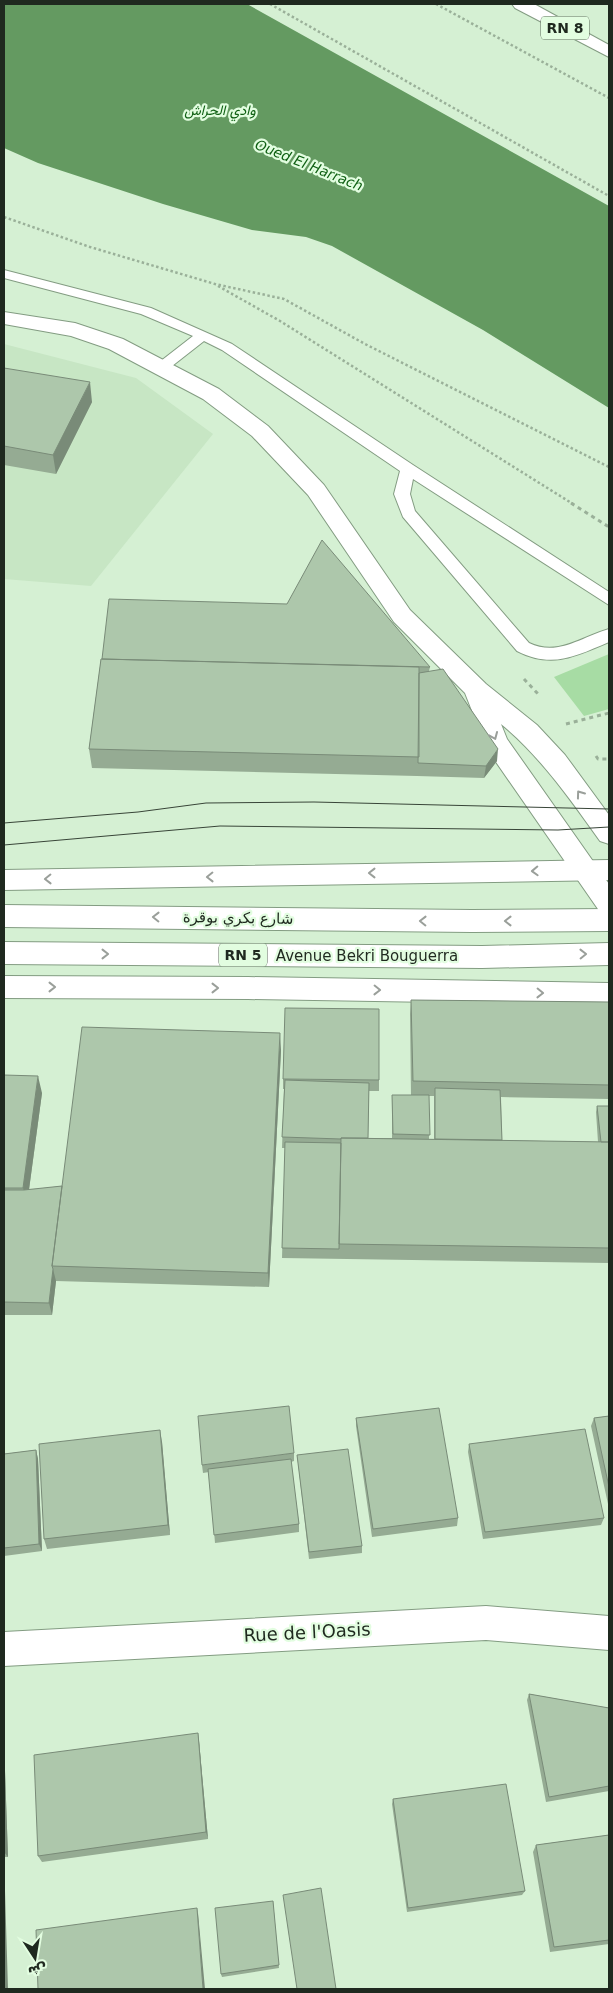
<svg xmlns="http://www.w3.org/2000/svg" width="613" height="1993" viewBox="0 0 613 1993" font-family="'DejaVu Sans',Vazirmatn,sans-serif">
	<rect width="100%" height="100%" fill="#d5f0d3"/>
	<path fill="#c7e6c4" d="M 4,344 L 136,378 L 213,434 L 91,586 L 4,579 Z"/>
	<path fill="#a7dca4" d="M 609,654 L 609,709 L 584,716 L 554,677 Z"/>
	<path fill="#649a61" d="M 4,4 L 247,4 L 609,206 L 609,408 L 483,330 L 332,246 L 306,237 L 252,230 L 163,204 L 38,163 L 4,148 Z"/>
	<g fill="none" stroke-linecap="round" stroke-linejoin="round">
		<g stroke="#839c82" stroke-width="2">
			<path id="service" d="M 4,270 L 151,308 L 232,344 L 413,465 L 609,592 L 609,605 L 413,479 L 410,494 L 415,511 L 529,643 C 558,657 581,637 609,629 L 609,642 C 576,656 552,669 517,651 L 403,517 L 394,494 L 400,471 L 222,350 L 204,341 L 167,370 L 157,370 L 155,367 L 157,364 L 193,336 L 141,314 L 4,278 Z"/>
		</g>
		<g stroke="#839c82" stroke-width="2">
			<path id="minor" d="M 486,1606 L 609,1616 L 609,1650 L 486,1640 L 4,1666 L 4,1632 Z"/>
		</g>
		<g stroke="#839c82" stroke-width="2">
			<path id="secondary" d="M 4,312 L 75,323 L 123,339 L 219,389 L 268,426 L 324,485 L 410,610 L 486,684 L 537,725 L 565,755 L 609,815 L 609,844 L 600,841 C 570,799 541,757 501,724 L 507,739 L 609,884 L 609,915 L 600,912 L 487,749 L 465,693 L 394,622 L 308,495 L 252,436 L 203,399 L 109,349 L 71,336 L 4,324 Z"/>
		</g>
		<g stroke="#839c82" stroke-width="2">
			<path id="primary" d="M 512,4 L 534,4 L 609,45 L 609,57 L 515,8 Z"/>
		</g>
		<g stroke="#839c82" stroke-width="2">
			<path id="trunk" d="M 609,860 L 609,880 L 4,890 L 4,870 Z
				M 4,905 L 472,910 L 609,909 L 609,931 L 472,932 L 4,927 Z
				M 4,942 L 482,946 L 609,943 L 609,965 L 482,968 L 4,964 Z
				M 4,976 L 248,977 L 609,983 L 609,1005 L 248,999 L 4,998 Z"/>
		</g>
		<path stroke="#9ab099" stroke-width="2.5" stroke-dasharray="2.5 2.5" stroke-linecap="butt" d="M 270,4 L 609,196
			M 436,4 L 609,98
			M 4,217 L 90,247 L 215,284 L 284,299 L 365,344 L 609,467
			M 218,286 L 280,321 L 573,504"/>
		<path stroke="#9ab099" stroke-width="3" stroke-dasharray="4 4" stroke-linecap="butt" d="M 571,503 L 609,527
			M 524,679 L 539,695
			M 566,724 L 609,713
			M 596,756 L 598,759 L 609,759"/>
		<use href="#service" fill="#fff" fill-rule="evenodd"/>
		<use href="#minor" fill="#fff" fill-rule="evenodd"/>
		<use href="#secondary" fill="#fff" fill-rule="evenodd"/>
		<use href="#primary" fill="#fff" fill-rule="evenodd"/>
		<use href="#trunk" fill="#fff" fill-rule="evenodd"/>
		<path stroke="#384538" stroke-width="1" d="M 4,823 L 138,812 L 206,803 L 314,802 L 609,809
			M 4,845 L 220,826 L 558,830 L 609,827"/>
	</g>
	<path fill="#95ab93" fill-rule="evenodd" d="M 4,368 L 92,402 L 56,474 L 4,465 Z
		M 101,659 L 430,667 L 429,671 L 497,761 L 484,778 L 417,776 L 92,768 L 89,749 Z
		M 411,1000 L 609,1002 L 609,1099 L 501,1097 L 502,1140 L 598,1142 L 596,1112 L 597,1106 L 609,1106 L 609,1263 L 282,1258 L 285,1148 L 282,1148 L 284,1089 L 283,1089 L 283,1079 L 379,1080 L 379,1091 L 369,1091 L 368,1138 L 392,1138 L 392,1095 L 411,1095 L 410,1014 ZM 429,1096 L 434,1096 L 434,1139 L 429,1139 Z
		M 281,1050 L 269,1287 L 56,1281 L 52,1315 L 4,1315 L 4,1075 L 42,1093 L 29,1190 L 62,1186 Z
		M 609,1416 L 609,1504 L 608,1504 L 591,1426 L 594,1418 Z
		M 356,1418 L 458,1518 L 457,1526 L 372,1537 L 356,1426 Z
		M 162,1442 L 170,1535 L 47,1549 L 44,1539 Z
		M 469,1444 L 604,1518 L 601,1525 L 483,1539 L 468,1452 Z
		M 36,1450 L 38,1459 L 42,1551 L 4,1556 L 4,1454 Z
		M 294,1453 L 294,1461 L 291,1462 L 299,1524 L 299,1532 L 215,1543 L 209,1472 L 203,1473 L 202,1465 Z
		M 297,1455 L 362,1546 L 362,1553 L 309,1559 L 298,1463 Z
		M 529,1694 L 609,1708 L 609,1791 L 546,1802 L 527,1700 Z
		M 198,1733 L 199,1741 L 208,1839 L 42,1862 L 38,1856 Z
		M 4,1742 L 8,1857 L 4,1857 Z
		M 393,1799 L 525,1891 L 522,1895 L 407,1912 L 392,1804 Z
		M 609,1835 L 609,1944 L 550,1952 L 533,1852 L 536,1845 Z
		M 273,1901 L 279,1968 L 222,1977 L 221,1974 Z"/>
	<path fill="#798b78" d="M 90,382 L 92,402 L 56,474 L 53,455 Z
		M 498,749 L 497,761 L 484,778 L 486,766 Z
		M 280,1033 L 281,1050 L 269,1287 L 268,1273 Z
		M 38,1076 L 42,1093 L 27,1204 L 23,1188 Z
		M 53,1269 L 56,1281 L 52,1315 L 49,1303 Z
		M 160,1430 L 162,1442 L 170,1535 L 168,1525 Z
		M 36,1450 L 38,1459 L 42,1551 L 39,1544 Z
		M 198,1733 L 199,1741 L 208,1839 L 206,1832 Z
		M 4,1742 L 8,1857 L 4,1852 Z
		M 4,1890 L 5,1891 L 8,1989 L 4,1989 Z
		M 197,1908 L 198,1913 L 205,1989 L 203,1989 Z"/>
	<path fill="#adc7ab" stroke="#798b78" d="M 4,368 L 90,382 L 53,455 L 4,446 Z
		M 322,540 L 430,667 L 102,659 L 109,599 L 287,604 Z
		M 101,659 L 419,667 L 419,757 L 89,749 Z
		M 443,669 L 498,749 L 486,766 L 418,763 L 419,673 Z
		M 411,1000 L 609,1002 L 609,1085 L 413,1081 Z
		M 285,1008 L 379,1009 L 379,1080 L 283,1079 Z
		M 82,1027 L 280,1033 L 268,1273 L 52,1266 Z
		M 4,1075 L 38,1076 L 23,1188 L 4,1188 Z
		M 285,1080 L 369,1083 L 368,1138 L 341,1138 L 341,1139 L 282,1137 Z
		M 435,1088 L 500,1090 L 502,1140 L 435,1139 Z
		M 392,1095 L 429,1095 L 430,1135 L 393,1134 Z
		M 597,1106 L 609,1106 L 609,1142 L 601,1142 Z
		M 341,1138 L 609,1142 L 609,1248 L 339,1244 Z
		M 285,1142 L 341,1143 L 339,1249 L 282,1248 Z
		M 62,1186 L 52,1266 L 53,1269 L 49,1303 L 4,1302 L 4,1190 L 24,1190 Z
		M 289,1406 L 294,1453 L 202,1465 L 198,1416 Z
		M 439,1408 L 458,1518 L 373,1529 L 356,1418 Z
		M 609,1416 L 609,1487 L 594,1418 Z
		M 585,1429 L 604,1518 L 485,1532 L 469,1444 Z
		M 160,1430 L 168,1525 L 44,1539 L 39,1444 Z
		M 348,1449 L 362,1546 L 309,1552 L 297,1455 Z
		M 36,1450 L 39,1544 L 4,1548 L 4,1454 Z
		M 291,1459 L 299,1524 L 214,1535 L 208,1469 Z
		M 529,1694 L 609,1708 L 609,1786 L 549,1797 Z
		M 198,1733 L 206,1832 L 38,1856 L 34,1755 Z
		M 506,1784 L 525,1891 L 408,1908 L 393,1799 Z
		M 609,1835 L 609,1940 L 554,1947 L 536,1845 Z
		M 321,1888 L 336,1989 L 297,1989 L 283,1895 Z
		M 273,1901 L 279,1965 L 221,1974 L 215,1908 Z
		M 197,1908 L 203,1989 L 38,1989 L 36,1930 Z"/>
	<defs><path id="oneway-chevron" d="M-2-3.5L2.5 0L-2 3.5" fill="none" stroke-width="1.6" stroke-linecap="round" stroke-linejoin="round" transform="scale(1.25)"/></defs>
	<g stroke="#9a9f9a">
		<use href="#oneway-chevron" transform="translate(494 736) rotate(67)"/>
		<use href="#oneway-chevron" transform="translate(580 794) rotate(-126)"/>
		<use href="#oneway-chevron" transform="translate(535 871) rotate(178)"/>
		<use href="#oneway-chevron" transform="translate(372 873) rotate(180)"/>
		<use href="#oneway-chevron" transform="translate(210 877) rotate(179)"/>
		<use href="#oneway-chevron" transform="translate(48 879) rotate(179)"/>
		<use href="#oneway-chevron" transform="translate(156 917) rotate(-179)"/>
		<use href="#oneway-chevron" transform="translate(423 921) rotate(-179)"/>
		<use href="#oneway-chevron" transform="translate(508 921) rotate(180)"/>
		<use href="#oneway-chevron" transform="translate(105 954)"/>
		<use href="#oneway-chevron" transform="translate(583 954) rotate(-1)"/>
		<use href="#oneway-chevron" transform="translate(52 987)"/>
		<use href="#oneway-chevron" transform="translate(215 988)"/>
		<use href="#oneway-chevron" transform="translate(377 990) rotate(1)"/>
		<use href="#oneway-chevron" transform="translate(540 993) rotate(1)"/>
	</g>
	<g text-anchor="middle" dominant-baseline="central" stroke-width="4.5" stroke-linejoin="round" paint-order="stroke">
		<g fill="#e2fde0" stroke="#5a6959" stroke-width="1">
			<rect x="541" y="16.5" width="48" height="23" rx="4"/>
			<rect x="219" y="943.5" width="48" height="23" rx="4"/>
		</g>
		<g font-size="14" font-weight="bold" fill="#1f291f">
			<text x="565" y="28">RN 8</text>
			<text x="243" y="955">RN 5</text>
		</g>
		<g font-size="14" font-style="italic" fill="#0e5f12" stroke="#e2fde0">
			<text x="220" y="110">وادي الحراش</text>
			<text transform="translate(309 165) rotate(22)">Oued El Harrach</text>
		</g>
		<g font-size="15" fill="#1f291f" stroke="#e2fde0">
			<text transform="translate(238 918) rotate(1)">شارع بكري بوقرة</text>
			<text x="367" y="956">Avenue Bekri Bouguerra</text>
		</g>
		<g font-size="18" fill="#1f291f" stroke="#e2fde0">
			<text transform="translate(307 1632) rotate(-3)">Rue de l'Oasis</text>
		</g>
	</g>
	<rect width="613" height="1993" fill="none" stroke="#1f291f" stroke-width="10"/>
	<g transform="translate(35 1958) rotate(168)" stroke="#e2fde0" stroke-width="4" paint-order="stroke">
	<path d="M0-4L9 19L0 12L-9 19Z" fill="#1f291f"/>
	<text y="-8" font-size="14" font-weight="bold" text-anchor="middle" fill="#1f291f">ش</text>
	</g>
</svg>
